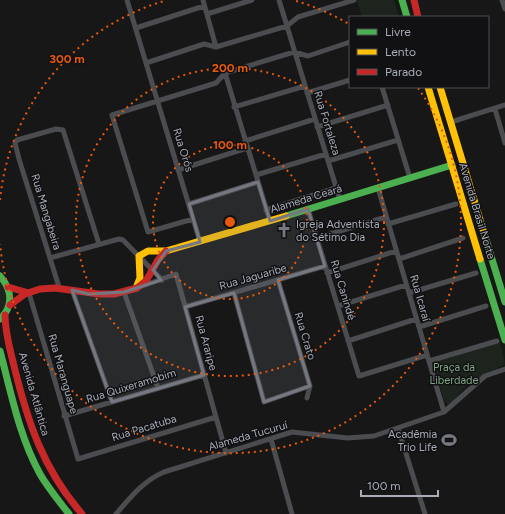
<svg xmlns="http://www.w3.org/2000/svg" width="505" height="514" viewBox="0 0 505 514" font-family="Figtree,sans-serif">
	<rect width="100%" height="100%" fill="#171717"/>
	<path fill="#1d241e" d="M 360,0 L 394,0 L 399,17 L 362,17 L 357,1 Z
		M 0,282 C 11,295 8,304 0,316 Z
		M 500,342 L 505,364 L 466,386 L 453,401 L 448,404 L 444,401 L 433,362 Z"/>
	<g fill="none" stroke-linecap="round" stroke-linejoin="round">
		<path stroke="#4b4c50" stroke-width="5" d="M 127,0 L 200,242
			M 203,0 L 216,47
			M 279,0 L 340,200
			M 502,0 L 505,9
			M 207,14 L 252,0
			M 136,28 L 204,6
			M 146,63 L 204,44 L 216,47 L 287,26 L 298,17 L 354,0
			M 225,73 L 270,221
			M 225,73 L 294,52 L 308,56 L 350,42
			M 382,87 L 410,178
			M 307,93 L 350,80
			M 234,107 L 305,86
			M 495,109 L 505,143
			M 451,122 L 505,105
			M 317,127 L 388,105
			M 245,141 L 315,119
			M 328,161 L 398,140
			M 178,170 L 247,148
			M 256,175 L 326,154
			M 378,188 L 444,412
			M 189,204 L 258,182
			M 308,209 L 359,376 L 427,355
			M 266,210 L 336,188
			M 193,219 L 148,232 L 112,115 L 216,83 L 225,73
			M 388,224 L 456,204
			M 317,238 L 386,217
			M 50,258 L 119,239 L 123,240 L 162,280
			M 399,259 L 463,238
			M 327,273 L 396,251
			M 278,280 L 310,386 L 307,398
			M 142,286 L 176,274 L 226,453
			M 59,287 L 19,159 L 15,143 L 17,140 L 56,129 L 63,130 L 99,244
			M 72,290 L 112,402
			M 124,292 L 158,388
			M 29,293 L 78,459 L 216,417
			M 234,293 L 264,402 L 310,386
			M 409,293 L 476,273
			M 338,306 L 406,285
			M 185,307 L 325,266
			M 419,327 L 486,306
			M 348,341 L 416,319
			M 429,361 L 497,341
			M 64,416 L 204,375
			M 398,428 L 425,514
			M 271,439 L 292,514
			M 116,514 C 130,498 143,481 164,472 L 292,432 L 348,438 L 374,436 L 444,412 L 485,376 L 505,369"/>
		<path stroke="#4caf50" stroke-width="7" d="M 402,0 L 407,17
			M 286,216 L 452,165
			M 484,233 L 505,302
			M 480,259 L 505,340
			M 0,276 C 12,289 14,306 0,319
			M 0,351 C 11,392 19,436 40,474 C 48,488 59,501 69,514"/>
		<path stroke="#ffc107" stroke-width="7" d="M 428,87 L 480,259
			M 440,87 L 484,233
			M 136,288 L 140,278 L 139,256 L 148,251 L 166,251 L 286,216"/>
		<path stroke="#c62828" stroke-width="7" d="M 414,0 L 418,17
			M 8,287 L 29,293
			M 10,305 L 25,294 L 40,289 L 55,288 L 99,294 L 114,294 L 137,288 L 146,281 L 158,260 L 166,251
			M 5,315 C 5,333 10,349 14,366 C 28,423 43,469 82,514"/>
	</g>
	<path fill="#757880" fill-opacity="0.2" stroke="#757880" stroke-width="3" stroke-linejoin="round" d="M 258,182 L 270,221 L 308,209 L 325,266 L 278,280 L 310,386 L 264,402 L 234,293 L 185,307 L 204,375 L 112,402 L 72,290 L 89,294 L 124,292 L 161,280 L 153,270 L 166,251 L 200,242 L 189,204 Z"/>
	<g fill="none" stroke="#e8590c" stroke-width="2" stroke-dasharray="2 4">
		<circle cx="230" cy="222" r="77"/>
		<circle cx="230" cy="222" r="154"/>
		<path d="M0 200A231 231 0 0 1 164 1M296 1A231 231 0 0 1 349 24M418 88A231 231 0 1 1 0 244"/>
	</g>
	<defs>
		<g id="church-bare" transform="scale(1.2)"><path d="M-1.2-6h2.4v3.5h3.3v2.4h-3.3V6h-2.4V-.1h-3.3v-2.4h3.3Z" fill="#757880" stroke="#111113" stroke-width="2.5" paint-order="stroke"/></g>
		<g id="stadium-bare" transform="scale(1.2)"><path d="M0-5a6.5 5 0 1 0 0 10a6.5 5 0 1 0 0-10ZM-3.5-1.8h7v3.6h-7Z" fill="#757880" stroke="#111113" stroke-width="2.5" paint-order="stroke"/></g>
	</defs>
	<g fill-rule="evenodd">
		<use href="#church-bare" x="284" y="230"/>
		<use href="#stadium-bare" x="449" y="440"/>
	</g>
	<g text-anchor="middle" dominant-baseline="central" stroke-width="3" stroke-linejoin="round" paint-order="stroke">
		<g font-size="11" fill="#a8adb8" stroke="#111113">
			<text transform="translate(327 123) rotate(73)">Rua Fortaleza</text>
			<text transform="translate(183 150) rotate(73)">Rua Orós</text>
			<text transform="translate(306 199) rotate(-17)">Alameda Ceará</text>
			<text transform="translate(477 211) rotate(73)">Avenida Brasil Norte</text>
			<text transform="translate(46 212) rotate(73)">Rua Mangabeira</text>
			<text transform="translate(253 277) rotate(-16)">Rua Jaguaribe</text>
			<text transform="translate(343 290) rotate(73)">Rua Canindé</text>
			<text transform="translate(420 298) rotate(74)">Rua Icaraí</text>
			<text transform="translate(305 336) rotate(73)">Rua Crato</text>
			<text transform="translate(206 343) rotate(75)">Rua Araripe</text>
			<text transform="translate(63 374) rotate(74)">Rua Maranguape</text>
			<text transform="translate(131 386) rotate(-17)">Rua Quixeramobim</text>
			<text transform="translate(34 394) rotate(74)">Avenida Atlântica</text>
			<text transform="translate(144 428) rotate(-17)">Rua Pacatuba</text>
			<text transform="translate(248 436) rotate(-16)">Alameda Tucuruí</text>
		</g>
		<g font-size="11" fill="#a8adb8" stroke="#111113" text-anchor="start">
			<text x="296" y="224">Igreja Adventista<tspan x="296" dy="13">do Sétimo Dia</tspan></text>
			<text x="437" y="434" text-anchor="end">Acadêmia<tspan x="437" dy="13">Trio Life</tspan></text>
		</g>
		<g font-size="11" fill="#7fa381" stroke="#111113">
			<text x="454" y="367">Praça da<tspan x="454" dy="13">Liberdade</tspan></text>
		</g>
	</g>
	<circle cx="230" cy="222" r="6" fill="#e8590c" stroke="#111113" stroke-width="2"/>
	<g font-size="12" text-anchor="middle" font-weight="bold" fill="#e8590c" stroke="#111113" stroke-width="3" stroke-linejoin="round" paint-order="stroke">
		<text x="67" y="63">300 m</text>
		<text x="230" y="72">200 m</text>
		<text x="230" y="149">100 m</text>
	</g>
	<rect x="349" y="16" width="140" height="72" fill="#111113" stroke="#4d4f55"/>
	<rect x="357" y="29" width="20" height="6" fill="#4caf50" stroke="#4d4f55"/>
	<text x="385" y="36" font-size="12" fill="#a8adb8">Livre</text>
	<rect x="357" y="49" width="20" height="6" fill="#ffc107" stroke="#4d4f55"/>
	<text x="385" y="56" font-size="12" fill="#a8adb8">Lento</text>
	<rect x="357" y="69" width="20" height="6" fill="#c62828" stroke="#4d4f55"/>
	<text x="385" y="76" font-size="12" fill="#a8adb8">Parado</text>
	<path d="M361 490v6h77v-6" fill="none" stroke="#a8adb8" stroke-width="2"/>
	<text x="367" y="490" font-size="12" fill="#a8adb8" stroke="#111113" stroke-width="3" paint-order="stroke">100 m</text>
</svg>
